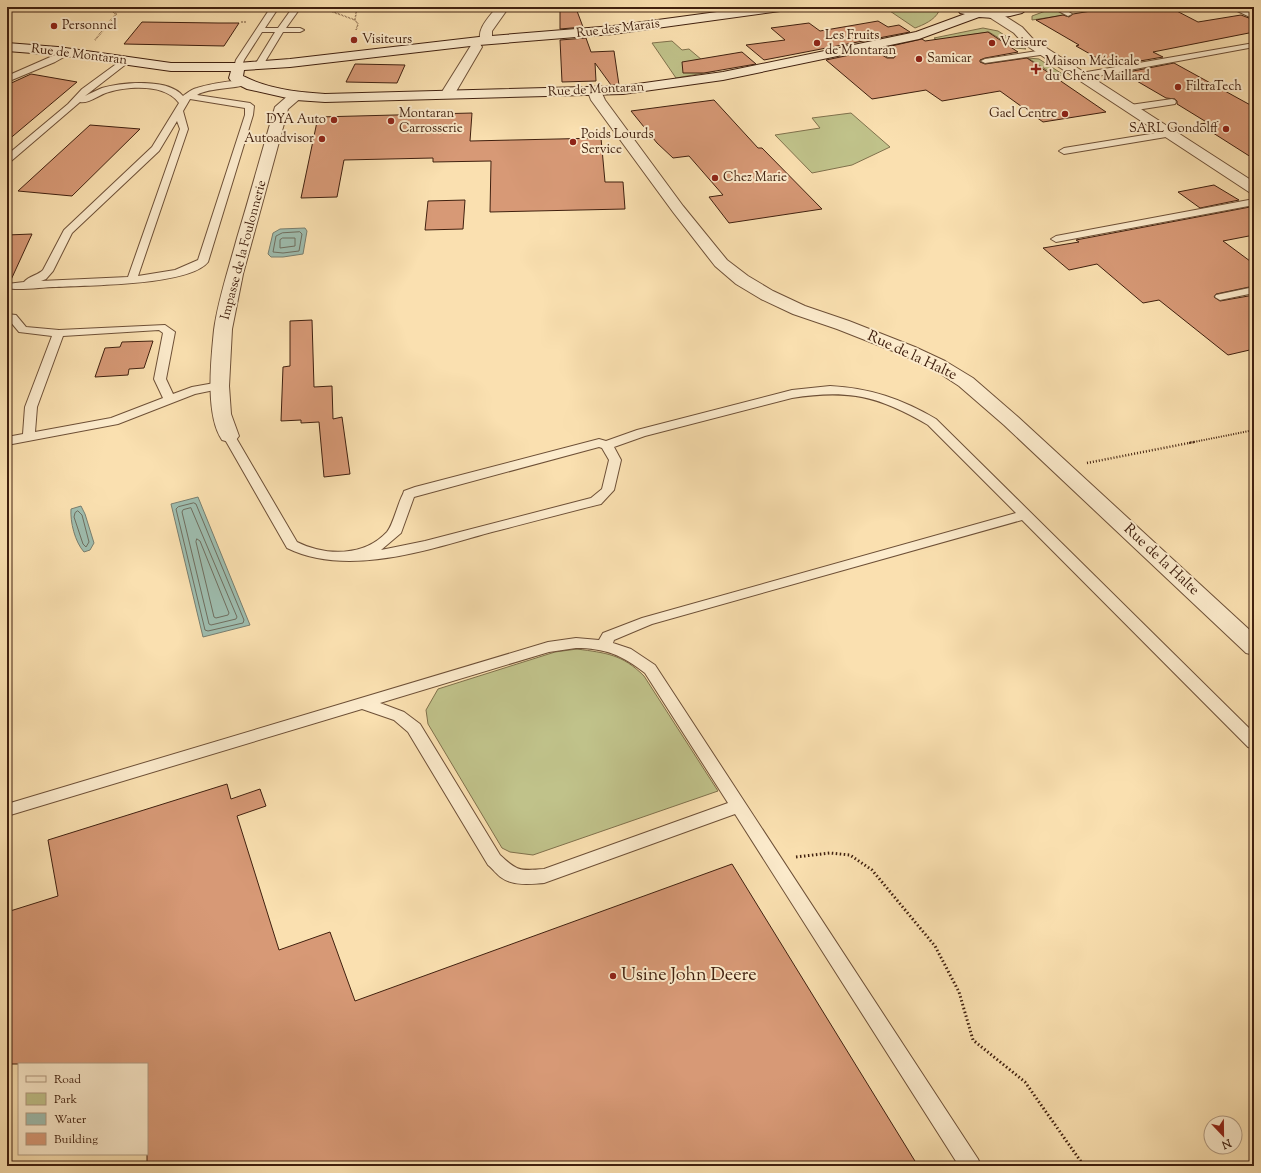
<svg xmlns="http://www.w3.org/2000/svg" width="1261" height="1173" viewBox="0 0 1261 1173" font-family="'Sorts Mill Goudy',serif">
	<rect width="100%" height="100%" fill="#fae0b0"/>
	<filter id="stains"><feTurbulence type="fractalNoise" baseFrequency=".005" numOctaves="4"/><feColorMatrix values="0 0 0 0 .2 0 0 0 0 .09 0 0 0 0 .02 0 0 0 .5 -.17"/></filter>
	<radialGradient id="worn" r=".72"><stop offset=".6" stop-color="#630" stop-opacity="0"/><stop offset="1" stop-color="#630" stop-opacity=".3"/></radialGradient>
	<path fill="#c0c28a" stroke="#80714c" d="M 884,7 L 933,7 L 939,11 C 935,20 923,25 915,28 Z
		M 1051,9 L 1056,10 L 1065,15 L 1032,20 L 1032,16 Z
		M 983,28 L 998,31 L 1026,49 L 1015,48 L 989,32 L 937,40 L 934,38 Z
		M 672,41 L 682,50 L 689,49 L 715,71 L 676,78 L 652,43 Z
		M 1028,58 L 1039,59 L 1064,75 L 1056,76 Z
		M 851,113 L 890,147 L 852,165 L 812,173 L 775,135 L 820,128 L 812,118 Z
		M 577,649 C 606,653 622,654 644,676 L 718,791 L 533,855 L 510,852 L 502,848 L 428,724 L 426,710 L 438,689 L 555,652 Z"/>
	<path fill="#9ebdaf" stroke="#787e6f" d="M 305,228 L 307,231 L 303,254 L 283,257 L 271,257 L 268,254 L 273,233 L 280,229 Z
		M 198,497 L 250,625 L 203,637 L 171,504 Z
		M 81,506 L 85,514 L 94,543 L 90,550 L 84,552 C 75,542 70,522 71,509 Z"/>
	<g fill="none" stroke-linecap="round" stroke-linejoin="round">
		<path stroke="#6f6e5f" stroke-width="1" d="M 300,232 L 302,234 L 299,251 L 283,253 L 273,252 L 276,236 L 282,233 Z
			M 283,238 L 295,238 L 295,246 L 280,248 L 280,240 Z
			M 194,503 L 196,504 L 244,620 L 243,623 L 208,631 L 205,630 L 176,509 L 178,507 Z
			M 191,508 L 237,617 L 236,619 L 211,625 L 209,624 L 182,512 L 183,510 Z
			M 78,511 L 82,515 L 89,542 L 86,547 L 83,544 L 74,517 L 75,513 Z
			M 197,539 L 200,541 L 229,613 L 228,615 L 216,618 L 214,617 L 196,542 Z"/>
	</g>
	<path fill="#d79976" stroke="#40200f" d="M 1115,7 L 1169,7 L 1198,22 L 1241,15 L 1254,20 L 1254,32 L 1153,52 L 1163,57 L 1111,66 L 1076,46 L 1079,45 L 1036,20 L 1063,15 L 1069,17 L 1073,14 Z
		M 560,11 L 577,11 L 583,27 L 560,29 Z
		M 878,21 L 888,27 L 899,25 L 910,32 L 764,60 L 746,45 L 785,40 L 771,28 L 809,23 L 820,31 Z
		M 142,22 L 218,23 L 239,23 L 224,46 L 124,44 Z
		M 988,32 L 1018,52 L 985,58 L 980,60 L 980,62 L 985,64 L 1027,58 L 1106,112 L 1043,122 L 1000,91 L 942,101 L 926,90 L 872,99 L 826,60 L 874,50 L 887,58 L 894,58 L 896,55 L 887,47 L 922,39 L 925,41 Z
		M 586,38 L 591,52 L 614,51 L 619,85 L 611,85 L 595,63 L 596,81 L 562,82 L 560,40 Z
		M 742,52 L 756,64 L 704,73 L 683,73 L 682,62 Z
		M 1174,63 L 1254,107 L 1254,159 L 1199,124 L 1208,123 L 1177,104 L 1177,101 L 1175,99 L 1166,98 L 1123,73 Z
		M 355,64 L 405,65 L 397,83 L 346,82 Z
		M 31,74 L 77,82 L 7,141 L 7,85 Z
		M 714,100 L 758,148 L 762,148 L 822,209 L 729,223 L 709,197 L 723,195 L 689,156 L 673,158 L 657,143 L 631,111 Z
		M 472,113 L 470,141 L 601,138 L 605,182 L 623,182 L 625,209 L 490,212 L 491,161 L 433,162 L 433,158 L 344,160 L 337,197 L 301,198 L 318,117 Z
		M 90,125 L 140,129 L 72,196 L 18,191 Z
		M 1214,185 L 1239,200 L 1200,208 L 1178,192 Z
		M 465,200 L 463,229 L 425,230 L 428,201 Z
		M 1250,207 L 1254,210 L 1254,235 L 1223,241 L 1254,264 L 1254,286 L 1216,294 L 1214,297 L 1220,301 L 1254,295 L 1254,349 L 1228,355 L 1159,300 L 1143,303 L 1097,264 L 1069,270 L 1043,248 L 1079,242 L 1076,240 Z
		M 32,234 L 10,282 L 7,282 L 7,235 Z
		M 312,320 L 314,387 L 332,386 L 333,419 L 342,417 L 350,474 L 324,477 L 319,422 L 301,423 L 301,420 L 281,421 L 283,367 L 290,366 L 290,321 Z
		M 153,341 L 144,368 L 129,369 L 128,375 L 95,377 L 105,348 L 120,347 L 122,342 Z
		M 227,784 L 231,799 L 260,789 L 266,806 L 237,816 L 279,950 L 330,932 L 355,1001 L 732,864 L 918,1166 L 147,1166 L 147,1064 L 7,1064 L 7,912 L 58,896 L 48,840 Z"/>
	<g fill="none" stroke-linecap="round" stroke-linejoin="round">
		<g stroke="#6e5037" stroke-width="2">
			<path id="lane" d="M 271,7 L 279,7 L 265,28 L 278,28 L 293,7 L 301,7 L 286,28 L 300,28 L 304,30 L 300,32 L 283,32 L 263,65 L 259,67 L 255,65 L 256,63 L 275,32 L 262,32 L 244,60 L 241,69 L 235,69 L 234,67 L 236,60 Z
				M 1051,7 L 1061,7 L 1072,14 L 1068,16 Z
				M 1229,7 L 1239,7 L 1254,14 L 1254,19 Z
				M 872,43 L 878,43 L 895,55 L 894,57 L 888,57 L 872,47 Z
				M 1254,43 L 1254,47 L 1081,79 L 1077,76 L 1081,73 Z
				M 1044,50 L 1047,50 L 1047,54 L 985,63 L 981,61 L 985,59 Z
				M 64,51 L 70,51 L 71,53 L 55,62 L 7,82 L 7,76 Z
				M 123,59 L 126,59 L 130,61 L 85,96 C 91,93 97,90 102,88 C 122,82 169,78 183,96 C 187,93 192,89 197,88 C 206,85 243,77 249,83 C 243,89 209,87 197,95 L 250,103 L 254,106 L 253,115 L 208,262 C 189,286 87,285 56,287 C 43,287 18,291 7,288 L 7,284 L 24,282 C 29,276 38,275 43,270 L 64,230 L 152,147 L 179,103 C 165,84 130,86 109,92 C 100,94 89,104 80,102 L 10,162 L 7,163 L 7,155 L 68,104 L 82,89 ZM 190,99 L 245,108 L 245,115 L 198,260 L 175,270 L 138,276 L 188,129 L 183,111 ZM 177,121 L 180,129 L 128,277 L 41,281 L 46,279 L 53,271 L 72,233 L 159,151 Z
				M 1172,99 L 1175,100 L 1176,102 L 1175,104 L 1130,111 L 1126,108 L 1130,105 Z
				M 1169,131 L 1172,132 L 1173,134 L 1172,136 L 1064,154 L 1059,151 L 1064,148 Z
				M 1254,199 L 1254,205 L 1056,242 L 1051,239 L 1056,236 Z
				M 1254,287 L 1254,293 L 1220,300 L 1215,297 L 1216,295 Z
				M 7,314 L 16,315 L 26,327 L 59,330 L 165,325 L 175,332 L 166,379 L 173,394 L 192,387 L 220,382 L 224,384 L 226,386 L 224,388 L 195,394 L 118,424 L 7,445 L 7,437 L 23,434 L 25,407 L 52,336 L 19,332 L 9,320 L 7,320 ZM 159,330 L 163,333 L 154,379 L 163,398 L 111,418 L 35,432 L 37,407 L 63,336 Z
				M 830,386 C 870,388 902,399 936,419 L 1254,733 L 1254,749 L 1248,747 L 1022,520 L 652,624 L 614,640 L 613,643 L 631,649 L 655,665 L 978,1159 L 981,1166 L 959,1166 L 735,814 L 544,883 C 532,884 513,886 502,878 C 497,875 493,869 488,865 L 408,732 L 394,720 L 362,709 L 7,816 L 7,804 L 548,642 L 576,638 L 599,640 L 603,633 L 642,618 L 1016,513 L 928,425 C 879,396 848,389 792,398 L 645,436 L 614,447 L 621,460 L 614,490 L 601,504 C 564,513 528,523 492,532 C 430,549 348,578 287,548 L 223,436 L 225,433 L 233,433 L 235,436 L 297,542 C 325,556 364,557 387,532 C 393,525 398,503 403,494 L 404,491 L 415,487 L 599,439 L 606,441 L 637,430 L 792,390 ZM 599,447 L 602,448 L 609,460 L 602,489 L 591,498 L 425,541 L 381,550 L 401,533 L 414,497 ZM 576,648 C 605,648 622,655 645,673 L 728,803 L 544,869 C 520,871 517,871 500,855 L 420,724 L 404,712 L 380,703 L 549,652 Z"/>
		</g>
		<g stroke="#6e5037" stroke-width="2">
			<path id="street" d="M 497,7 L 509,7 L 492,31 L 492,40 L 490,43 L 482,43 C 474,31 490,16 497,7 Z
				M 993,10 L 997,11 L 1022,27 L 1032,38 L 1048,49 L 1254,182 L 1254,194 L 1249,192 L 1024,44 L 1014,33 L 989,17 L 987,14 L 989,11 Z
				M 476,43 L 480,44 L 482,47 L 454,95 L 452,98 L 442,98 L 440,95 L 470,47 L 472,44 Z
				M 595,88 L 600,89 L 605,100 L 683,206 L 727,260 L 748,276 L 773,291 L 805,306 L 849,321 L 915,347 L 945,361 L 973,378 L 1018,417 L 1254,634 L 1254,655 L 1246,653 L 1004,425 L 959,386 L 933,369 L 903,355 L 837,329 L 793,314 L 761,299 L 736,284 L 715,266 L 673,212 L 591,100 L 588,92 L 590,89 Z
				M 296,92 L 301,93 L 303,96 L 288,109 L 243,274 L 232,329 L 229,386 L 231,414 L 239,436 L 236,440 L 229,442 L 222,440 C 205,415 211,360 214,330 C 218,300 229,268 237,238 C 250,195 262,151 275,107 L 291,93 Z"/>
		</g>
		<g stroke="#40200f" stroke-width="2">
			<path id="secondary" d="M 754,7 L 786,7 L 784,10 L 780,11 L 613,34 L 479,45 L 290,67 L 244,70 L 243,76 C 268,89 297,92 325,94 L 623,86 L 723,72 L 916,32 L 965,14 L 960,13 L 958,10 L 962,7 C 972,7 982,11 993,11 C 1006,11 1017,7 1030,7 L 1022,13 L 1010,16 L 994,18 L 979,17 L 919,39 L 723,80 L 623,94 L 325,102 L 296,100 L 247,89 L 231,81 L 229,78 L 231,71 L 171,71 L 58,55 L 7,51 L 7,43 L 58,47 L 171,63 L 238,63 L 290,59 L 479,37 L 613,26 Z"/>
		</g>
		<path stroke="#40200f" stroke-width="1.5" stroke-dasharray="0.5 1" stroke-linecap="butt" d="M 312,8 L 325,9 L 355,20 L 357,7
			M 355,20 L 358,24 L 356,30
			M 241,22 L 246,22
			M 95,40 L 116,14 L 111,10 L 113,7"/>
		<path stroke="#40200f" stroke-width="2" stroke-dasharray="1 1.5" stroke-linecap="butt" d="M 1189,443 L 1254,430"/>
		<path stroke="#40200f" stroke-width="2.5" stroke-dasharray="1 2" stroke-linecap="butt" d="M 1087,463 L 1194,442"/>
		<path stroke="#40200f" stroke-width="3" stroke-dasharray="1.5 2.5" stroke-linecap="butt" d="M 796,857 L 830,853 L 850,855 L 872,870 L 935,946 L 959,992 L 973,1040 L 1025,1082 L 1084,1166"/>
		<use href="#lane" fill="#fcebcc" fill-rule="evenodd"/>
		<use href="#street" fill="#fcebcc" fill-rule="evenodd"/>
		<use href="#secondary" fill="#fcebcc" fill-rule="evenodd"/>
	</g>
	<g fill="#8f2418" stroke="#fcebcc" stroke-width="1.5">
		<circle cx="54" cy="26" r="4"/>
		<circle cx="354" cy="40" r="4"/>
		<circle cx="817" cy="43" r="4"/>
		<circle cx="992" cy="43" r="4"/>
		<circle cx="919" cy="59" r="4"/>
		<path d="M1034 63h4v4h4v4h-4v4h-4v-4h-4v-4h4z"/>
		<circle cx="1178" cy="87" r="4"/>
		<circle cx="1065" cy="114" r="4"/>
		<circle cx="334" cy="120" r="4"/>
		<circle cx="391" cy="121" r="4"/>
		<circle cx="1226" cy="129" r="4"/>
		<circle cx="322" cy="139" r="4"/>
		<circle cx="573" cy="142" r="4"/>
		<circle cx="715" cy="178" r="4"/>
		<circle cx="613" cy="976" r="4"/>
	</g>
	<g text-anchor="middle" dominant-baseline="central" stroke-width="4" stroke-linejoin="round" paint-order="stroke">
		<g font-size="13" fill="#40200f" stroke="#fcebcc" text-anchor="start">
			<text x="62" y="26">Personnel</text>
			<text x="825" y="36">Les Fruits<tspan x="825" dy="15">de Montaran</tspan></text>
			<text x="362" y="40">Visiteurs</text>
			<text x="1000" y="43">Verisure</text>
			<text x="927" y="59">Samicar</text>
			<text x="1045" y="62">Maison Médicale<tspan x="1045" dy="15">du Chêne Maillard</tspan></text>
			<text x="1186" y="87">FiltraTech</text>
			<text x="399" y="114">Montaran<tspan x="399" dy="15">Carrosserie</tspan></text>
			<text x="1057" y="114" text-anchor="end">Gael Centre</text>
			<text x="326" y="120" text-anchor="end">DYA Auto</text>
			<text x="1218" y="129" text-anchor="end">SARL Gondolff</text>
			<text x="581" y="135">Poids Lourds<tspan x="581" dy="15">Service</tspan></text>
			<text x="314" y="139" text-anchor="end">Autoadvisor</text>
			<text x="723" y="178">Chez Marie</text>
		</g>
		<g font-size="13" fill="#40200f" stroke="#fcebcc">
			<text transform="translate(618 29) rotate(-7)">Rue des Marais</text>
			<text transform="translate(79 55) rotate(7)">Rue de Montaran</text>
			<text transform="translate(596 90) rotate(-3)">Rue de Montaran</text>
			<text transform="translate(244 250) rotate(-75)">Impasse de la Foulonnerie</text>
		</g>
		<g font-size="15" fill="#40200f" stroke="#fcebcc">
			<text transform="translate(912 356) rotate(25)">Rue de la Halte</text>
			<text transform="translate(1161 560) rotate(43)">Rue de la Halte</text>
		</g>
		<g font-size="18" fill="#40200f" stroke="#fcebcc" text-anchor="start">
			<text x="621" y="976">Usine John Deere</text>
		</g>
	</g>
	<rect width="1261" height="1173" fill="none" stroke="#fae0b0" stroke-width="24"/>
	<rect x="8" y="8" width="1245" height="1157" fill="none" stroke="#40200f" stroke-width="2"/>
	<rect x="12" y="12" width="1237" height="1149" fill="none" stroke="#40200f"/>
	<rect x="18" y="1063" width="130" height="92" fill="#fcebcc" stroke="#b19a80"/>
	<rect x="26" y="1076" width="20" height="6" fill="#fcebcc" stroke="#b19a80"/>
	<text x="54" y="1083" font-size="12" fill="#40200f">Road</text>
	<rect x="26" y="1093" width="20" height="12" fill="#c0c28a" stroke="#b19a80"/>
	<text x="54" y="1103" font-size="12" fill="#40200f">Park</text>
	<rect x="26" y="1113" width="20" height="12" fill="#9ebdaf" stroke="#b19a80"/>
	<text x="54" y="1123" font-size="12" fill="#40200f">Water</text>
	<rect x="26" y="1133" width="20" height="12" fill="#d79976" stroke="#b19a80"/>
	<text x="54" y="1143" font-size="12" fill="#40200f">Building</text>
	<g transform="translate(1223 1135) rotate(158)"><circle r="19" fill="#fcebcc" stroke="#b19a80"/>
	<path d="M0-3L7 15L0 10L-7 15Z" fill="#8f2418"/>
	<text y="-6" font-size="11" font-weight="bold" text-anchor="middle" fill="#40200f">N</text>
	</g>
	<rect width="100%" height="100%" filter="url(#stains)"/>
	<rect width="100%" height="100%" fill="url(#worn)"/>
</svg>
